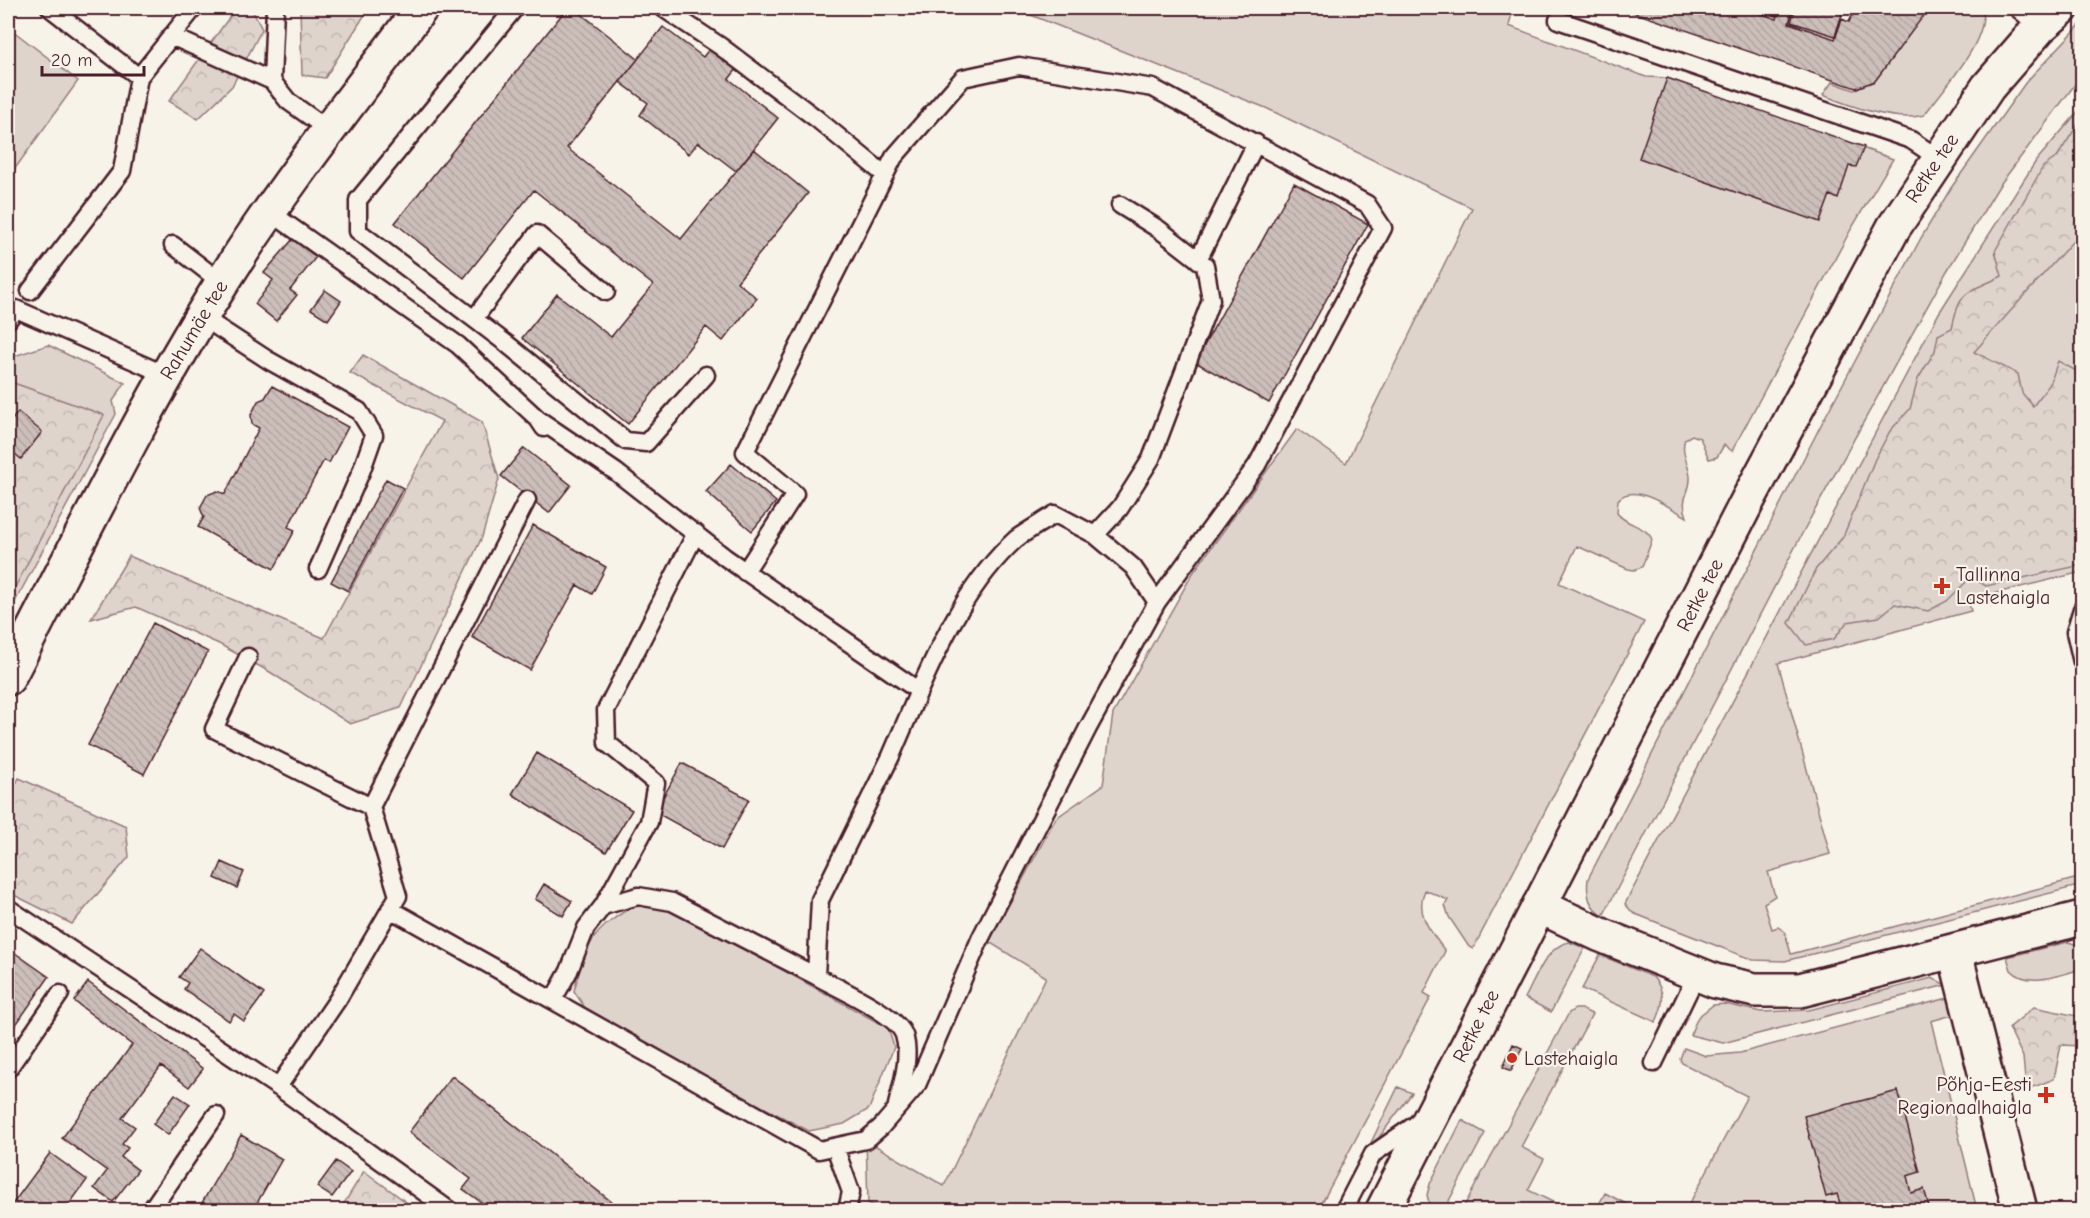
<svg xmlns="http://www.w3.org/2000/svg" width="2090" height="1218" viewBox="0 0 2090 1218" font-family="'Comic Neue',sans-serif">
	<defs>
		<pattern id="forest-crowns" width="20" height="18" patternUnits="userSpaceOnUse" patternTransform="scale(1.5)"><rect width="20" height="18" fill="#ded4cc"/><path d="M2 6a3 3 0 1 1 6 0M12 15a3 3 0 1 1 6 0" fill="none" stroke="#c0b6af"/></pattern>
		<pattern id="building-back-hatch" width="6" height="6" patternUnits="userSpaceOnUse" patternTransform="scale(1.5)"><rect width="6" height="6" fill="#ccbfb9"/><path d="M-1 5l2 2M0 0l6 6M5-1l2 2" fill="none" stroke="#b1a49f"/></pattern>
	</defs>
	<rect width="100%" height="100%" fill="#f7f3e8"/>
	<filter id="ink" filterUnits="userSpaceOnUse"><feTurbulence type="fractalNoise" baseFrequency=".0167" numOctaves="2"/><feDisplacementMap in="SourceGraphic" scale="12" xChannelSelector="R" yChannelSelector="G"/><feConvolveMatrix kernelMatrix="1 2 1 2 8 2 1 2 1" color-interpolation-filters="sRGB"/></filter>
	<g filter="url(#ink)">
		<path fill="#ded4cc" stroke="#947a7c" stroke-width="1.5" d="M 1013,8 L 1513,8 L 1509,26 L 1646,77 L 1667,78 L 1893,159 L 1850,231 L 1732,451 L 1724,445 L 1717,457 L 1709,459 L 1700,438 L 1692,435 L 1685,439 C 1680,451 1689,464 1690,477 C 1691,494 1679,496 1687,517 C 1670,508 1633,481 1618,500 L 1617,513 C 1626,526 1647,525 1652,540 L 1642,567 L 1634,570 L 1628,569 L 1577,546 L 1559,583 L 1644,622 L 1473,949 L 1469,947 L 1449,917 L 1445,905 L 1448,900 L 1425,890 C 1414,914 1432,933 1445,951 L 1424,993 L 1431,997 L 1318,1210 L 884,1210 L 868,1203 L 866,1140 L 944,1186 L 1046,977 L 989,942 L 1056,818 L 1103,785 L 1113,714 L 1193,573 L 1297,429 L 1346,463 L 1472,208 L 1266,108 Z
			M 1909,8 L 1981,8 C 1993,36 1941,92 1924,115 C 1896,123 1850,106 1823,95 L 1832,82 L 1854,90 L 1876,79 L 1920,12 Z
			M 2082,23 L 2082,75 L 1999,186 L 1947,271 L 1805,528 L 1603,916 C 1589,906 1586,896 1588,879 L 1823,421 L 1921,238 L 1951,188 L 2026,82 Z
			M 8,27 L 78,81 L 14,170 L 8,170 Z
			M 2082,107 L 2082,572 L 1968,600 L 1971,611 L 1778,663 L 1830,854 L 1768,872 L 1775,896 L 1764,903 L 1772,929 L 1778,927 L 1785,932 L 1791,954 L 2082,877 L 2082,885 L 1785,961 L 1753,960 L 1633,913 L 1625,904 L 1939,313 L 2036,161 Z
			M 48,345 L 125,383 L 113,401 L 116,414 L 8,615 L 8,394 L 14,384 L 8,381 L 8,358 Z
			M 638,903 L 673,910 L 888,1028 L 894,1047 L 869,1109 L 844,1124 L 809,1131 L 591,1017 L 574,991 C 587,940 593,930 638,903 Z
			M 1569,942 L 1585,948 L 1551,1012 L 1525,998 C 1535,980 1546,946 1569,942 Z
			M 2068,942 L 2082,946 L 2082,969 C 2061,974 2029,989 2011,970 L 2007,957 Z
			M 1600,955 L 1653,977 C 1666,992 1664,1004 1656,1022 L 1582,989 Z
			M 1932,978 L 1946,985 L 1723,1043 L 1690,1035 L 1698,1017 L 1713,1005 L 1725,1004 L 1761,1012 L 1809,1010 Z
			M 1952,997 L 1956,1014 L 1931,1021 L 1977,1210 L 1686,1210 L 1747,1096 L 1682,1063 L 1680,1059 L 1684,1048 L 1706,1056 L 1740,1053 Z
			M 1575,1009 L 1581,1009 L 1592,1014 L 1521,1147 L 1544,1159 L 1528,1190 L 1569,1210 L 1462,1210 L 1569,1013 Z
			M 1398,1087 L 1412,1093 L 1363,1159 Z
			M 1462,1120 L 1485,1133 L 1444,1210 L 1431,1210 L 1427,1195 L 1430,1184 Z
			M 1605,1193 L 1638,1210 L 1596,1210 Z"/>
		<path fill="url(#forest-crowns)" stroke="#947a7c" stroke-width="1.5" d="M 236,8 L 251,8 L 262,29 L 232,86 L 198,119 L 169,101 Z
			M 300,8 L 369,8 L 325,78 L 302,75 Z
			M 2082,118 L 2082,237 L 2072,242 L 1974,352 L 2018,374 L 2022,393 L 2033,406 L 2050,384 L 2058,361 L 2082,374 L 2082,565 L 1986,586 L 1971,577 L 1947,601 L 1928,611 L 1895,604 L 1879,617 L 1847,622 L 1834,639 L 1806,645 L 1789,623 L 1816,569 L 1843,537 L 1875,459 L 1890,431 L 1910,409 L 1918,379 L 1935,351 L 1938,335 L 1952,328 C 1960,288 1968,293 2002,276 L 1995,251 L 2043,167 L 2057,157 Z
			M 363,355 L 482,422 L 499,479 L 482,537 L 401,708 L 350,724 L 270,672 L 219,644 L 136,607 L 91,619 L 129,556 L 324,638 L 442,421 L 350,373 Z
			M 8,381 L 104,415 L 8,601 Z
			M 19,778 L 126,826 L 129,857 L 72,924 L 8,892 L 8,799 Z
			M 2034,1007 L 2082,1017 L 2082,1046 L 2061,1045 L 2054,1079 L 2026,1090 L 2023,1057 L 2009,1028 Z
			M 364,1171 L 417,1210 L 340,1210 Z"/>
		<path fill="url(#building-back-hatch)" stroke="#4a1f2b" stroke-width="1.5" d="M 567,8 L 574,8 L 638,59 L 567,148 L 681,239 L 754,149 L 808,193 L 737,282 L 757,298 L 723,341 L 706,327 L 628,424 L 522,338 L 557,294 L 611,337 L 653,285 L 534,190 L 464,278 L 395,223 Z
			M 1621,8 L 1743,8 L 1777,19 L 1780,9 L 1792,13 L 1789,23 L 1835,39 L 1842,19 L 1849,22 L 1856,8 L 1902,8 L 1924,15 L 1875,81 L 1856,88 Z
			M 1751,8 L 1780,8 L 1777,16 Z
			M 1780,8 L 1844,8 L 1835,36 L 1791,22 L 1794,12 Z
			M 663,27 L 703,57 L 710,48 L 737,69 L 729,79 L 778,118 L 736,171 L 698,142 L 689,154 L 640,115 L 648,103 L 620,82 Z
			M 1667,78 L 1864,147 L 1856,167 L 1849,166 L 1838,199 L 1830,195 L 1820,222 L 1639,158 Z
			M 1294,183 L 1368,224 L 1269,403 L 1195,362 Z
			M 293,239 L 316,257 L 290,290 L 297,295 L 276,321 L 255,304 L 273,280 L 264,273 Z
			M 325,290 L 341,301 L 328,320 L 311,309 Z
			M 272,386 L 348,427 L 329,463 L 324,460 L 288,527 L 295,530 L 274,569 L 198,527 L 204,517 L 200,508 L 207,495 L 217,491 L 225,494 L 259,428 L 252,424 L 251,415 L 258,401 L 265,398 Z
			M 18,412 L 42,432 L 21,459 L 8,448 L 8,425 Z
			M 524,448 L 571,485 L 549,513 L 501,476 Z
			M 731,464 L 776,502 L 752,531 L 706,492 Z
			M 386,479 L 403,488 L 348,591 L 331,582 Z
			M 533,525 L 606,567 L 592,594 L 577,585 L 530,670 L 472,637 Z
			M 153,623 L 208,652 L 144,774 L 88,745 Z
			M 537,753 L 632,810 L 606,852 L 512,794 Z
			M 682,763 L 749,799 L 722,849 L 655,812 Z
			M 222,862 L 244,872 L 237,888 L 215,878 Z
			M 544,884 L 572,901 L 563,916 L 535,899 Z
			M 8,948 L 49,977 L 8,1036 Z
			M 200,948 L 264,994 L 244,1021 L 234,1014 L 229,1021 L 184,989 L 188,983 L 179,977 Z
			M 88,982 L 203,1069 L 189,1087 L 161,1066 L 122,1118 L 135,1127 L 122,1144 L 128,1148 L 121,1157 L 138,1170 L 113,1202 L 94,1188 L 107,1171 L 62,1138 L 132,1045 L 74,1001 Z
			M 1513,1044 L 1522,1048 L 1511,1071 L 1503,1067 Z
			M 452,1076 L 622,1210 L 492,1210 L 463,1189 L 471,1179 L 409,1132 Z
			M 1898,1091 L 1920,1172 L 1907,1176 L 1911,1193 L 1924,1189 L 1930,1210 L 1842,1210 L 1837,1194 L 1826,1197 L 1804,1116 Z
			M 175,1094 L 190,1104 L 168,1135 L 153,1124 Z
			M 241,1135 L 282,1159 L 253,1210 L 198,1210 Z
			M 50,1153 L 87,1180 L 65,1210 L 8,1210 Z
			M 336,1161 L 351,1172 L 332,1197 L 317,1187 Z"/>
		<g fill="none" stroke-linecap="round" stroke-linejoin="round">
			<g stroke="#4a1f2b" stroke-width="21">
				<path id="lane" d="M 50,8 L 139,77
					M 275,8 L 272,81 L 288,101 L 330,131
					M 515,8 L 358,200 L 358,231 L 507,344 L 626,441 L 646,443 L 706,375
					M 663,8 L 720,46 L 817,119 L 885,175
					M 2017,8 L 2040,27
					M 1558,20 L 1911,140 L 1938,158
					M 171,36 L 272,81
					M 270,212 L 458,345 L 538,419 L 544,428
					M 173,245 L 222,283
					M 1198,260 L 1256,143
					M 30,291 L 122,171 L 139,77 L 194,8
					M 202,317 L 268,360 L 359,411 L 374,435 L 361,472 L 318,569
					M 474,319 L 537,234 L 606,292
					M 8,320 L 16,309 L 166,375
					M 538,419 L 616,472 L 726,558 L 919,691 L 891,756 L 820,900 L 816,976 C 837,988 897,1014 904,1035 C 911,1057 902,1084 897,1105
					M 1095,535 L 1120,508 L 1151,459 L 1211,300 L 1205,265 L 1160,230 L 1120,205
					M 2082,609 L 2075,632 L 2082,662
					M 248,657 L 214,729 L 371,807
					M 919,691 C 943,637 971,580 1016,539 C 1028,530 1043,522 1055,514 L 1095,535 L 1133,567 L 1157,602
					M 603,906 L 649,822 L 656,783 L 607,743 L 606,710 L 696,533
					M 8,908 L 278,1087 L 449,1210
					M 390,909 L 819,1150 L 866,1140 L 881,1127 L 917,1085 L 981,937 L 1088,728 L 1157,602 L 1257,465 L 1383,228 L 1367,204 L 1153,88 L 1019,66 L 963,78 L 894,157 L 745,452 L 795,494 L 745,572
					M 553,1000 L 569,971 L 586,928 L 603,906 L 638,896 L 672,902 L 816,976
					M 1654,1063 L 1697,974
					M 8,1069 L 60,994
					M 278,1087 L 338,999 L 398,896 L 371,807 L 527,500
					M 835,1147 L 851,1192 L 847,1210
					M 151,1210 L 216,1115
					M 1344,1210 L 1373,1154 L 1422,1120"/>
			</g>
			<g stroke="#4a1f2b" stroke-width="38">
				<path id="street" d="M 1539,906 L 1601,935 L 1715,981 L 1755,990 L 1800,990 L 2082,918
					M 1955,953 L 2020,1210"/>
			</g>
			<g stroke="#4a1f2b" stroke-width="38">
				<path id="secondary" d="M 8,678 C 77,546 142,410 222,283 C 282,187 354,98 421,8
					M 1383,1210 L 1749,498 L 1894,227 L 1988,87 L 2040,27 L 2062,8"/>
			</g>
			<use href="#lane" stroke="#f7f3e8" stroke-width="16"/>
			<use href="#street" stroke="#f7f3e8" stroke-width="33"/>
			<use href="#secondary" stroke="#f7f3e8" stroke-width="33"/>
		</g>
	</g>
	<g fill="#c8321e" stroke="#f7f3e8" stroke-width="2">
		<path d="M1939 577h6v6h6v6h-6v6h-6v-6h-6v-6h6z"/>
		<circle cx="1512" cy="1058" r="6"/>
		<path d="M2043 1086h6v6h6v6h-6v6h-6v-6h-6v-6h6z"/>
	</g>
	<g text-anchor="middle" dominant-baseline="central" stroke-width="4.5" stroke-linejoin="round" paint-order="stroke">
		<g font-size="20" fill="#4a1f2b" stroke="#f7f3e8">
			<text transform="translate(1932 168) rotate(-56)">Retke tee</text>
			<text transform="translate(194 330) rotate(-59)">Rahumäe tee</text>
			<text transform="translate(1700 595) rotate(-63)">Retke tee</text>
			<text transform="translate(1476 1026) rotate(-63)">Retke tee</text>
		</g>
		<g font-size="20" fill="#4a1f2b" stroke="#f7f3e8" text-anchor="start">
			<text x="1956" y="574">Tallinna<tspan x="1956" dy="23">Lastehaigla</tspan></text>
			<text x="1524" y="1058">Lastehaigla</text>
			<text x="2032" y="1084" text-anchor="end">Põhja-Eesti<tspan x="2032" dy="23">Regionaalhaigla</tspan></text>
		</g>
	</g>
	<rect width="2090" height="1218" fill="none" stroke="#f7f3e8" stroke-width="30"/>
	<rect x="15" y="15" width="2060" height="1188" fill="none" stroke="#4a1f2b" stroke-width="2" filter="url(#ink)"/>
	<path d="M42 66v9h102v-9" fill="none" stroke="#4a1f2b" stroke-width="3"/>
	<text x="51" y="66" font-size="18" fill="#4a1f2b" stroke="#f7f3e8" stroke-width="4.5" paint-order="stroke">20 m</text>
</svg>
